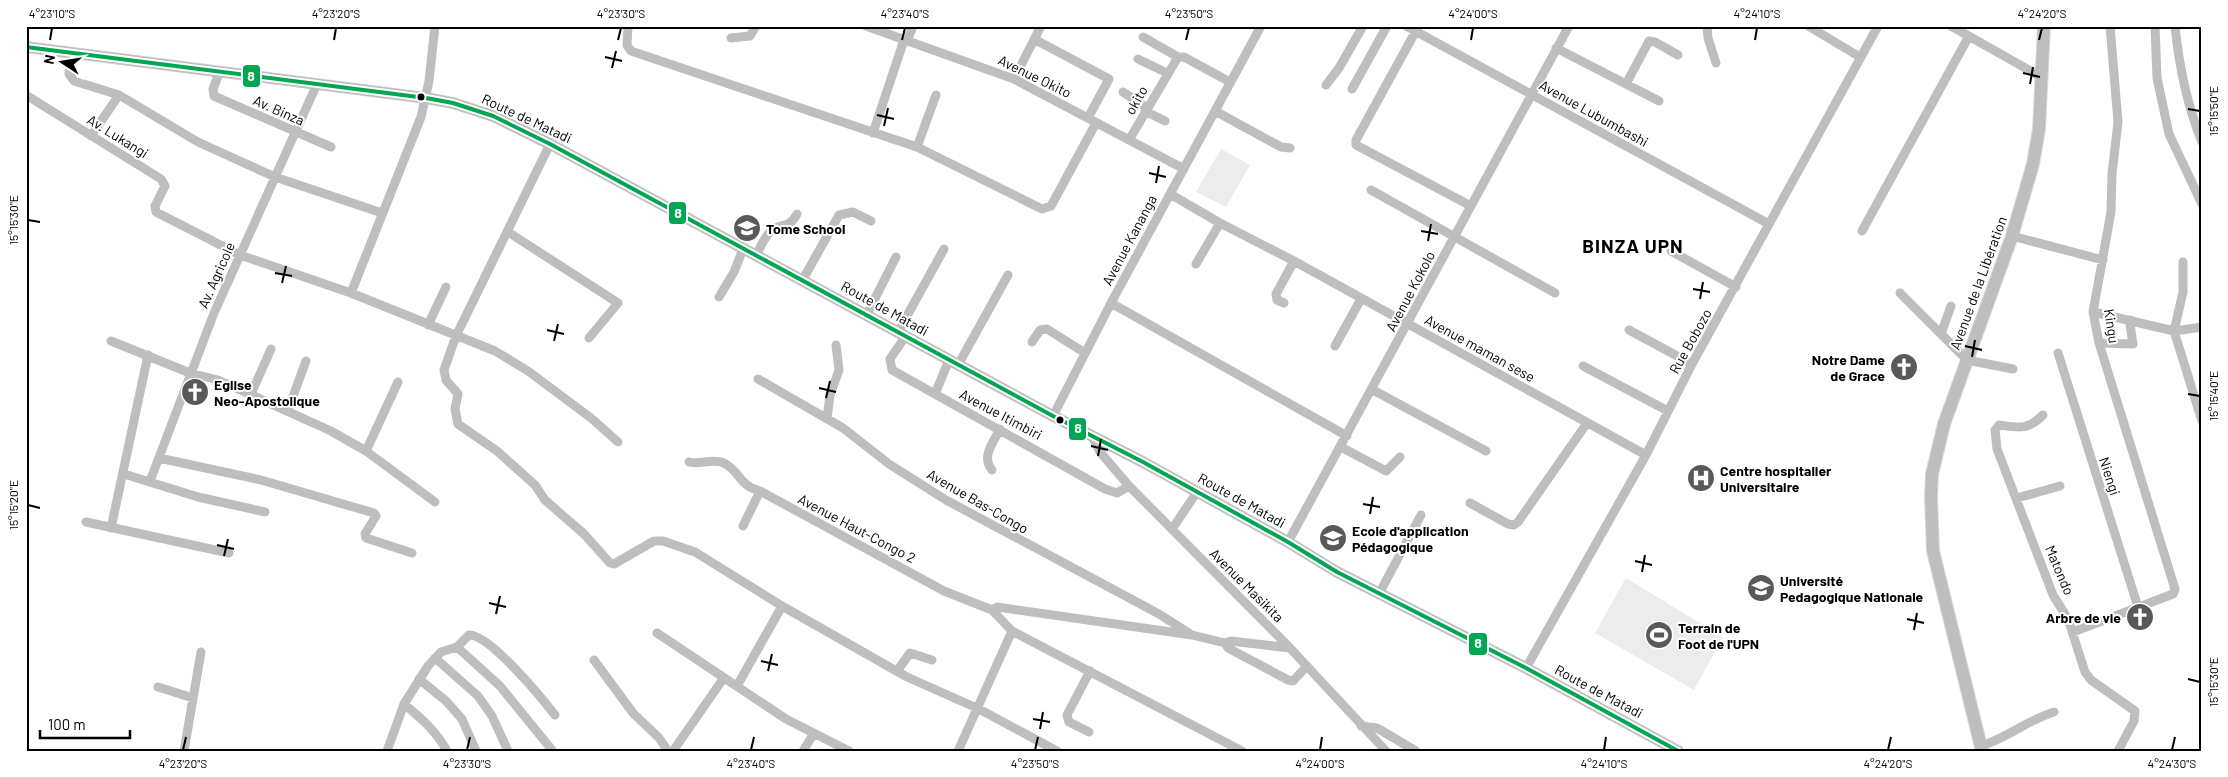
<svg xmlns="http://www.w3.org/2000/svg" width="2228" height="777" viewBox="0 0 2228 777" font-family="Barlow,sans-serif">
	<rect width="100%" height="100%" fill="#fff"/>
	<path fill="#ececec" d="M 1221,149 L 1250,165 L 1226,207 L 1196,192 Z
		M 1626,578 L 1723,637 L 1694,690 L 1595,633 Z"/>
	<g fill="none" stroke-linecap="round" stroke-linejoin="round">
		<g stroke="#dbdbdb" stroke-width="12">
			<path id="major" d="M 26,47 L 426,98 L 453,103 L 493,116 L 550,144 L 1053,416 L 1143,462 L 1288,542 L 1337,572 L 1526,668 L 1678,751"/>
		</g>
		<g stroke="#dbdbdb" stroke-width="14">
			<path id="highway" d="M 1982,751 L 1933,551 L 1931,497 L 1932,474 L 1944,424 L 2012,236 L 2033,164 L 2039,129 L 2044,26"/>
		</g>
		<path stroke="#bebebe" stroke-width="9" d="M 628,26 L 627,45 L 631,51 L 917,147 L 1042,209 L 1051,206 L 1096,123
			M 866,26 L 1014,79 L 1184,169
			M 1406,26 L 1769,224
			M 1707,26 L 1708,38 L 1716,63
			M 1808,26 L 1860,57
			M 1951,26 L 2043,78
			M 2155,26 L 2157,78 L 2169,134 L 2202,204
			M 2175,26 C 2179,66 2187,105 2202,142
			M 1418,27 L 1356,140 L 1356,145 L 1471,206
			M 1143,37 L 1178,57
			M 731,38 L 750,36 L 756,26
			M 1034,39 L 1109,79 L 1088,118
			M 907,41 L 913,26
			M 1556,48 L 1659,101
			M 71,52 L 69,74 L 74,81 L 119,95 L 198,142 L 275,177 L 382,213
			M 1138,59 L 1167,73
			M 220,71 L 213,89 L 214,96 L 331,147
			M 1014,79 L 1041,26
			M 1626,84 L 1649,41 L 1655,42 L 1678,55
			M 1326,85 L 1339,68 L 1363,26
			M 1352,89 L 1387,26
			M 1123,92 L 1147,108
			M 26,95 L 161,179 L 165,186 L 155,206 L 156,212 L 240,255 L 351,293 L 495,351 L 528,371 L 591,418 L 618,442
			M 1145,111 L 1165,121
			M 1215,111 L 1281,147 L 1290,148
			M 873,133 L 904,40
			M 91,136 L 119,95
			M 1129,140 L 1178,57 L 1184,57 L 1230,82
			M 550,144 L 456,336 L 444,370 L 446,380 L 458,394 L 455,409 L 458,424 L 497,451 L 535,485 L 545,500 L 584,534 L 610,563 L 614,564 L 654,541 L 663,541 L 695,552 L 782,606 L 907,677 L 979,709 L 1057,751
			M 917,147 L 936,95
			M 1371,190 L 1555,293
			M 1170,194 L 1220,223 L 1294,261 L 1646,455
			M 1862,231 L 1969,36
			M 508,232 L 618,303 L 589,338
			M 2012,236 L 2103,260
			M 1671,251 L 1736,287
			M 756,256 C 760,248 764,237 771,231 C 782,222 788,230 797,214
			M 2183,262 L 2183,292 L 2174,331 L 2202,421
			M 1196,264 L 1220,223
			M 802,281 L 839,215 L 853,212 L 871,221
			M 351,293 L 421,117 L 429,81 L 435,26
			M 1900,293 L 1967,360 L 2013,369
			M 719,297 L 734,272 L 743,249
			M 1111,303 L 1347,436
			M 1284,303 L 1277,300 L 1276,294 L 1294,261
			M 2093,312 L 2174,331 L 2202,327
			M 867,314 L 896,257
			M 428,325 L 446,287
			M 1629,330 L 1692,364
			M 898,332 L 944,249
			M 1941,334 L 1951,306
			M 905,337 L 890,359 L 892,370 L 1105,489 L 1117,493 L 1129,486
			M 111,341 L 190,373 L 218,380 L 331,431 L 366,451 L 435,502
			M 1032,342 L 1040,330 L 1047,329 L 1085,353
			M 2099,343 L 2133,344 L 2130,324 L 2131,320
			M 1335,346 L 1361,299
			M 2058,353 L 2138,607
			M 958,365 L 1008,275
			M 1583,366 L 1668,411
			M 758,379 L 843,428 L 889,464 L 946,500 L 1159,614 L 1192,635
			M 1373,390 L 1486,451
			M 251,394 L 271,349
			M 935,394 L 949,360
			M 288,410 L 306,361
			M 2043,415 C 2028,430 2020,428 1999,425 L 1995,430 L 1997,449 L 2053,595 L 2068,619 L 2085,672 L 2091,680 L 2135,711 L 2134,721 L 2118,751
			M 1053,416 L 1111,303 L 1261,26
			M 827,419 L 830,395 L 839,370 L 836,345
			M 1092,436 L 1100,452 L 1129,486 L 1290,648 L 1386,751
			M 1341,447 L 1386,471 L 1400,457
			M 366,451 L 398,382
			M 159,458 L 261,480 L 374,513 L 376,516 L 365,534 L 366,538 L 412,553
			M 689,462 C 700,465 713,458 724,463 C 741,472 738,485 760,491 L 944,591 L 992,610 L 1012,631 L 958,751
			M 992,470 C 981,456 993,443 1000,429
			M 124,474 L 198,497 L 265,512
			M 150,481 L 214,313 L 317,84
			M 2017,498 L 2060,486
			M 1470,503 L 1508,524 L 1514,525 L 1518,522 L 1587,423
			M 86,522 L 229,553
			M 743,526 L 760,491
			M 111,528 L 148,355
			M 1172,529 L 1197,492
			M 1288,542 L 1569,26
			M 1380,592 L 1421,515
			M 992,610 L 997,607 L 1192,635 L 1225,643 L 1231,641 L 1290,648
			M 1012,631 L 1242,751
			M 2073,632 L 2173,594 L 2175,589 L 2099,343 L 2093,312 L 2111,212 L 2112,174 L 2118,122 L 2110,26
			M 657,633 L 786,719 L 849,751
			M 1225,643 L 1228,648 L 1288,680 L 1293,681 L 1307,666
			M 457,647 L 500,686 L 552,750
			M 435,658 L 478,696 L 492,716 L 508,751
			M 594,660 L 633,713 L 659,738 L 668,751
			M 1526,668 L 1646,455 L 1692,364 L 1878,26
			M 897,671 L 910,653 L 932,660
			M 419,679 L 446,701 L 462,719 L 476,751
			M 737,686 L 782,606
			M 158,687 L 193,698
			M 404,704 C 422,719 436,731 447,751
			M 1361,726 L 1377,728 L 1416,751
			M 1089,732 L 1069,722 L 1067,715 L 1090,671
			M 1981,746 C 2007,738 2028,720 2054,712
			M 184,751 L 201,652
			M 387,751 L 404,704 L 428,666 L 441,652 L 457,647 L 469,635 C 489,634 541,697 555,715
			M 673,751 L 723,679
			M 803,751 L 814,733"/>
		<use href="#major" stroke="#bebebe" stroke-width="11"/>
		<use href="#highway" stroke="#bebebe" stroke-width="12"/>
		<g stroke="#fff" stroke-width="8">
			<path id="bus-1" d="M 26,47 L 426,98 L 453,103 L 493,116 L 550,144 L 1053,416 L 1143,462 L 1288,542 L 1337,572 L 1526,668 L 1678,751"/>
		</g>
		<use href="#bus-1" stroke="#00a651" stroke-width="4"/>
	</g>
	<path fill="none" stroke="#000" stroke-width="2" d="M 50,40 L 52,28M 334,40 L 336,28M 618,40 L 621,28M 902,40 L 905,28M 1186,40 L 1189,28M 1471,40 L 1473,28M 1755,40 L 1757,28M 2039,40 L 2042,28M 605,57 L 622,61M 612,68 L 616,51M 2023,73 L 2040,77M 2030,84 L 2033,67M 2188,109 L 2200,111M 877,115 L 894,119M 884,126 L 888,108M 1149,173 L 1166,177M 1156,183 L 1159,166M 28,220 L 40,222M 1421,231 L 1438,234M 1428,241 L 1431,224M 275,273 L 292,276M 282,283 L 286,266M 1693,289 L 1710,292M 1700,299 L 1703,282M 547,330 L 564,334M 554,341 L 558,324M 1965,346 L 1982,350M 1972,357 L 1975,340M 819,388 L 836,392M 2188,394 L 2200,396M 826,398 L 830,381M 1091,446 L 1108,450M 1098,456 L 1101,439M 1363,504 L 1380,507M 28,505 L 40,508M 1370,514 L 1373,497M 217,545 L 234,549M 224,556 L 228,539M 1635,561 L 1652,565M 1642,572 L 1645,555M 489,603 L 506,607M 496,614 L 500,596M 1907,619 L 1924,623M 1914,630 L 1917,613M 761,661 L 778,665M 768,671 L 772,654M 2188,679 L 2200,682M 1033,719 L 1050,722M 1040,729 L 1043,712M 183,750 L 186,737M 467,750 L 470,737M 751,750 L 754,737M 1035,750 L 1038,737M 1320,750 L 1322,737M 1604,750 L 1606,737M 1888,750 L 1891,737M 2172,750 L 2175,737"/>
	<defs>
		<g id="school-disc" transform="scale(1.4375)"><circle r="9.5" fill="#595959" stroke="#fff"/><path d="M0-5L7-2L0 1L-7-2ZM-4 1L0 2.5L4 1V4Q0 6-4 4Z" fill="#fff"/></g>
		<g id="church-disc" transform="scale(1.4375)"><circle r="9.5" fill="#595959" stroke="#fff"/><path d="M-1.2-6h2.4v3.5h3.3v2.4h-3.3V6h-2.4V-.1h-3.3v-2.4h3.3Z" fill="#fff"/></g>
		<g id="hospital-disc" transform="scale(1.4375)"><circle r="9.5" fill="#595959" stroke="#fff"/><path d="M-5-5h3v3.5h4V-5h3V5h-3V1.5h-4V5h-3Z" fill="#fff"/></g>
		<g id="university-disc" transform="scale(1.4375)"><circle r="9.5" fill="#595959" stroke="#fff"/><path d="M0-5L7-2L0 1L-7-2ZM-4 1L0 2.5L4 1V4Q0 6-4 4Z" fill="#fff"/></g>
		<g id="stadium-disc" transform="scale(1.4375)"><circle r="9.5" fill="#595959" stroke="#fff"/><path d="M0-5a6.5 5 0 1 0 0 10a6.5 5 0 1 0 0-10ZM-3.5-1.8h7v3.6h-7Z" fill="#fff"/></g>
	</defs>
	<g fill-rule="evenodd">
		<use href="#school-disc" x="747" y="228"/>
		<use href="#church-disc" x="1904" y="367"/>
		<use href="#church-disc" x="195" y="392"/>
		<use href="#hospital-disc" x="1701" y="478"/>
		<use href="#school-disc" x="1333" y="538"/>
		<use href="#university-disc" x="1761" y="588"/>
		<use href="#church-disc" x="2140" y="617"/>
		<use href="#stadium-disc" x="1659" y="635"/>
	</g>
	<g fill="#000" stroke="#fff" stroke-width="2">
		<circle cx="421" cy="97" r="4.5"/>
		<circle cx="1060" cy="420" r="4.5"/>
	</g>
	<g text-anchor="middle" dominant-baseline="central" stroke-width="4" stroke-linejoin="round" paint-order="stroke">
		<g font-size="14" fill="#000" stroke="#fff">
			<text transform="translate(1035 76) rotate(26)">Avenue Okito</text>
			<text transform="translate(1136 100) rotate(-61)">okito</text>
			<text transform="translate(279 110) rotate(24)">Av. Binza</text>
			<text transform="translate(1594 113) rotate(29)">Avenue Lubumbashi</text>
			<text transform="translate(527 118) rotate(25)">Route de Matadi</text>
			<text transform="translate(118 136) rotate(32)">Av. Lukangi</text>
			<text transform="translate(1129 240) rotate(-62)">Avenue Kananga</text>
			<text transform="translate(216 275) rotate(-66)">Av. Agricole</text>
			<text transform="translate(1978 283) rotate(-70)">Avenue de la Libération</text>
			<text transform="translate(1410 291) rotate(-62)">Avenue Kokolo</text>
			<text transform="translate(885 308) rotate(29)">Route de Matadi</text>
			<text transform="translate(2112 326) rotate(81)">Kingu</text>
			<text transform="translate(1690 341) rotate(-61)">Rue Bobozo</text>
			<text transform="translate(1480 348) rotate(29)">Avenue maman sese</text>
			<text transform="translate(1001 414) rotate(28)">Avenue Itimbiri</text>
			<text transform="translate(2110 476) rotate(72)">Niengi</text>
			<text transform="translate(1242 500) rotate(29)">Route de Matadi</text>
			<text transform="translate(978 501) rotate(30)">Avenue Bas-Congo</text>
			<text transform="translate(857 528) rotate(28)">Avenue Haut-Congo 2</text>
			<text transform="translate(2060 570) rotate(67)">Matondo</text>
			<text transform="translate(1247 585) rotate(45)">Avenue Masikita</text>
			<text transform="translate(1599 691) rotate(28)">Route de Matadi</text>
		</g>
		<g font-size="14" font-weight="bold" fill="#000" stroke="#fff" text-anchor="start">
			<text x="766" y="228">Tome School</text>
			<text x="1885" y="359" text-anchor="end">Notre Dame<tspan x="1885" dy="16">de Grace</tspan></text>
			<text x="214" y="384">Eglise<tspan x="214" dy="16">Neo-Apostolique</tspan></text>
			<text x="1720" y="470">Centre hospitalier<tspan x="1720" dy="16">Universitaire</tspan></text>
			<text x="1352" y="530">Ecole d'application<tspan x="1352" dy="16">Pédagogique</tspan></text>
			<text x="1780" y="580">Université<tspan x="1780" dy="16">Pedagogique Nationale</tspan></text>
			<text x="2121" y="617" text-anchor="end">Arbre de vie</text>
			<text x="1678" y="627">Terrain de<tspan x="1678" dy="16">Foot de l'UPN</tspan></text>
		</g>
		<g font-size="19" font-weight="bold" letter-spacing="1" fill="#000" stroke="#fff">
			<text x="1633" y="245">BINZA UPN</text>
		</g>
	</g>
	<g stroke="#fff" stroke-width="2">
		<rect x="242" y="64" width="19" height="24" rx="5" fill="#00a651"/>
		<rect x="668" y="201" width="19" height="24" rx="5" fill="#00a651"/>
		<rect x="1068" y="417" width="19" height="24" rx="5" fill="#00a651"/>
		<rect x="1468" y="632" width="20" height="24" rx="5" fill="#00a651"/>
	</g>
	<g font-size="14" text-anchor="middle" font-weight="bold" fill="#fff">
		<text x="251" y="81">8</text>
		<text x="678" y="218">8</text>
		<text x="1078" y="433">8</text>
		<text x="1478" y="648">8</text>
	</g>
	<rect width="2228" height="777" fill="none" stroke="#ffffff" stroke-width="55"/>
	<g transform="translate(62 62) rotate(282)" stroke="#ffffff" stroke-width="4" paint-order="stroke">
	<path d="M0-4L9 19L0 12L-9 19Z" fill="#000000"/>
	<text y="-8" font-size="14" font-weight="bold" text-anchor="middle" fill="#000000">N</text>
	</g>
	<path d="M40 730v8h90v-8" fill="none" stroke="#000000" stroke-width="2.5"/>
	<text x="48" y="730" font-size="15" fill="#000000" stroke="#ffffff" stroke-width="4" paint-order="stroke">100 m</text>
	<rect x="28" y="28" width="2172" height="722" fill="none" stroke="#000" stroke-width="2"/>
	<g font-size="12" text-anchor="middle" fill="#000">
		<text x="52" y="18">4°23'10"S</text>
		<text x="336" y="18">4°23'20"S</text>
		<text x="621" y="18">4°23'30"S</text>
		<text x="905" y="18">4°23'40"S</text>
		<text x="1189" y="18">4°23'50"S</text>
		<text x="1473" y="18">4°24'00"S</text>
		<text x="1757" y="18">4°24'10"S</text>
		<text x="2042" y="18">4°24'20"S</text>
		<text transform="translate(2214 111) rotate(-90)" y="4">15°15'50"E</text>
		<text transform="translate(14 220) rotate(-90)" y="4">15°15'30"E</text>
		<text transform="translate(2214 396) rotate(-90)" y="4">15°15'40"E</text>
		<text transform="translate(14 505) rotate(-90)" y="4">15°15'20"E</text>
		<text transform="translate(2214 682) rotate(-90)" y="4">15°15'30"E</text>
		<text x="183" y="768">4°23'20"S</text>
		<text x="467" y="768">4°23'30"S</text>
		<text x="751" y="768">4°23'40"S</text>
		<text x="1035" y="768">4°23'50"S</text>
		<text x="1320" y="768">4°24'00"S</text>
		<text x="1604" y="768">4°24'10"S</text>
		<text x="1888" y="768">4°24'20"S</text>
		<text x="2172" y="768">4°24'30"S</text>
	</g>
</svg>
